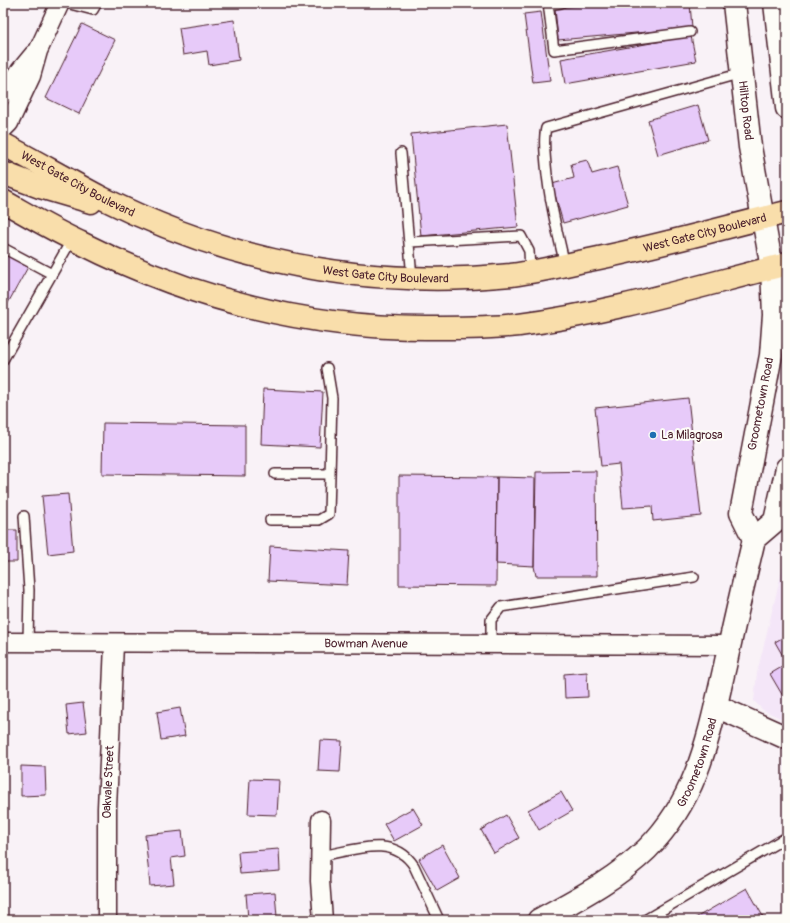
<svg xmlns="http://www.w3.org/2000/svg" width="790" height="923" viewBox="0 0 790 923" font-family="Pangolin,sans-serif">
	<rect width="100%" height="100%" fill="#f9f2f7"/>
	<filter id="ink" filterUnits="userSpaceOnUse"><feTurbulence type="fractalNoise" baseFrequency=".025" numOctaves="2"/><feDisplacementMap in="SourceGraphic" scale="8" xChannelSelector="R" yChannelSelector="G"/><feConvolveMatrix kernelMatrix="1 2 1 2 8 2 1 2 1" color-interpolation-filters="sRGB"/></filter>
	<g filter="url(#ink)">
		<path fill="#f4e6f8" d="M 787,550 L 787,721 L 763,710 L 754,701 L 757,673 Z"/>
		<path fill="#e7caf9" stroke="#4a1f2b" d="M 613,3 L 690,3 L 692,28 L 558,40 L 555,8 Z
			M 541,12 L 550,81 L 533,83 L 524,14 Z
			M 234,20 L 239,60 L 209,65 L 207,51 L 183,55 L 179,28 Z
			M 82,24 L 115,40 L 79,114 L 46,98 Z
			M 691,36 L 696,61 L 565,84 L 561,59 Z
			M 698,105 L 708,140 L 658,155 L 648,120 Z
			M 507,124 L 518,227 L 421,236 L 411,134 Z
			M 587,160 L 592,174 L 617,167 L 628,205 L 563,223 L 552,184 L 574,178 L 571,164 Z
			M 5,253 L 28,267 L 3,312 L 3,256 Z
			M 263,389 L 323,392 L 320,447 L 261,444 Z
			M 688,398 L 701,516 L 653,521 L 652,506 L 623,508 L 619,464 L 601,466 L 595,408 Z
			M 103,423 L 245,425 L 245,476 L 102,474 Z
			M 596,471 L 597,576 L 536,576 L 534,566 L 536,472 Z
			M 399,476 L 497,477 L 496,586 L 399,585 Z
			M 497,477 L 535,478 L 534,566 L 496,564 Z
			M 68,494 L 73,551 L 48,554 L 42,496 Z
			M 3,530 L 17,530 L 17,562 L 3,562 Z
			M 270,546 L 349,551 L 347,585 L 268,581 Z
			M 787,635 L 787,663 L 775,642 Z
			M 787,664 L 787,703 L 770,674 Z
			M 587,672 L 588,697 L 565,698 L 564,674 Z
			M 83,703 L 87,732 L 69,734 L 66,705 Z
			M 180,708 L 185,736 L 161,740 L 157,712 Z
			M 320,740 L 342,741 L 340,772 L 318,771 Z
			M 21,766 L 45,767 L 46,795 L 21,796 Z
			M 250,779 L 279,780 L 277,815 L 248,814 Z
			M 561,792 L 572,811 L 539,830 L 528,810 Z
			M 413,808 L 423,825 L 394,841 L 384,824 Z
			M 506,815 L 519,838 L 494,853 L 481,830 Z
			M 182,831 L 185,856 L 171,858 L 174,884 L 150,886 L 145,835 Z
			M 442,845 L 460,878 L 437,891 L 419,859 Z
			M 279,849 L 280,871 L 240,874 L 238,852 Z
			M 747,888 L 765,920 L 692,920 Z
			M 275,892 L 277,917 L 248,919 L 246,894 Z"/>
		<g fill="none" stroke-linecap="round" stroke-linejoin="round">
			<g stroke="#4a1f2b" stroke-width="12">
				<path id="lane" d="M 66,3 L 93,10 L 97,3
					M 548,3 L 554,50 L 690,32
					M 548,5 L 561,3
					M 401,153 L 412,278
					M 410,242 L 521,236 L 529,251 L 530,271
					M 3,248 L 52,274
					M 565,265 C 557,231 549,199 546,165 C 545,152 543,140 546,128 L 742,73
					M 3,360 L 72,239
					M 275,474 L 330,474
					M 24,516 L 29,590 L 28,642
					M 270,520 L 319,520 L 329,514 L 332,398 L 327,368
					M 491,644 L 491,620 L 501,607 L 694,577
					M 321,856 C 352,851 393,833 414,866 L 439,920
					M 645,920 L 787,837"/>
			</g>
			<g stroke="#4a1f2b" stroke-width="21">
				<g id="street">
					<path d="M 3,95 L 20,71 L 34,54"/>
					<path d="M 3,129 L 9,123 L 31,76 L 38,51 L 60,3"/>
					<path id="s1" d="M 3,642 L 730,645"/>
					<path d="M 321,820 L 320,881 L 323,920"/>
					<path id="s2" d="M 107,920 L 107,808 L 114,644"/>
				</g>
			</g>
			<g stroke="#4a1f2b" stroke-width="25">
				<g id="secondary">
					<path id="s3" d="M 734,3 L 750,147 L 772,268 L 774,315 L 771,355 L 741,513 L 754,539"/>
					<path d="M 775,3 L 787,108"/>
					<path d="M 716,706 L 787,738"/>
					<path id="s4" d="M 539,920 C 577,899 615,880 647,849 C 699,797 709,734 725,666 C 734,624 744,581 754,539 L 775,521 L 787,468"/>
				</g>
			</g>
			<g stroke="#4a1f2b" stroke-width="25">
				<g id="primary">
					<path id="s5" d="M 3,144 C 35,161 68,180 100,197 C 229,262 367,289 511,275 C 534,272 557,267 579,262 C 649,249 718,229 787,212"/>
					<path d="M 3,173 L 40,187 L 91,202"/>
					<path d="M 3,201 C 28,215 53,230 79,242 C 191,299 312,330 438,328 C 465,328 492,328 519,325 C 610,313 699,286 787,264"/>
				</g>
			</g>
			<use href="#lane" stroke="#fdfcf7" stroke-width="9"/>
			<use href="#street" stroke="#fdfcf7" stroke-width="18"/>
			<use href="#secondary" stroke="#fdfcf7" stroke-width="22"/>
			<use href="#primary" stroke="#f9deab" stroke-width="22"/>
		</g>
	</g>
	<circle fill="#1f6fb2" stroke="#fdfcf7" stroke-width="1.5" cx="653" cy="435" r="4"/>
	<g text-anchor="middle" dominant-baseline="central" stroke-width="4" stroke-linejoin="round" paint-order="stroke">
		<g font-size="12" fill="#4a1f2b" stroke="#fdfcf7">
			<text stroke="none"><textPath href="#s3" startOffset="108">Hilltop Road</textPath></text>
			<text stroke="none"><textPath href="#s5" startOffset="85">West Gate City Boulevard</textPath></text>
			<text stroke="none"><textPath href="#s5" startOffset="733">West Gate City Boulevard</textPath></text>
			<text stroke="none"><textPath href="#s5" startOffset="409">West Gate City Boulevard</textPath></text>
			<text transform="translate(761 404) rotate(-79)">Groometown Road</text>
			<text stroke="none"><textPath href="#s1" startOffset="363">Bowman Avenue</textPath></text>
			<text stroke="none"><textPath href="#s4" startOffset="231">Groometown Road</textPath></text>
			<text stroke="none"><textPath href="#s2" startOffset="138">Oakvale Street</textPath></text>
		</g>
		<g font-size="12" fill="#4a1f2b" stroke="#fdfcf7" text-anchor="start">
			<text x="661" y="435">La Milagrosa</text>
		</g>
	</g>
	<rect width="790" height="923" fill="none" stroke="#fdfcf7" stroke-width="16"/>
	<rect x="8" y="8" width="774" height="907" fill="none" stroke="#4a1f2b" stroke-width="1.5" filter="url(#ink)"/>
</svg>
